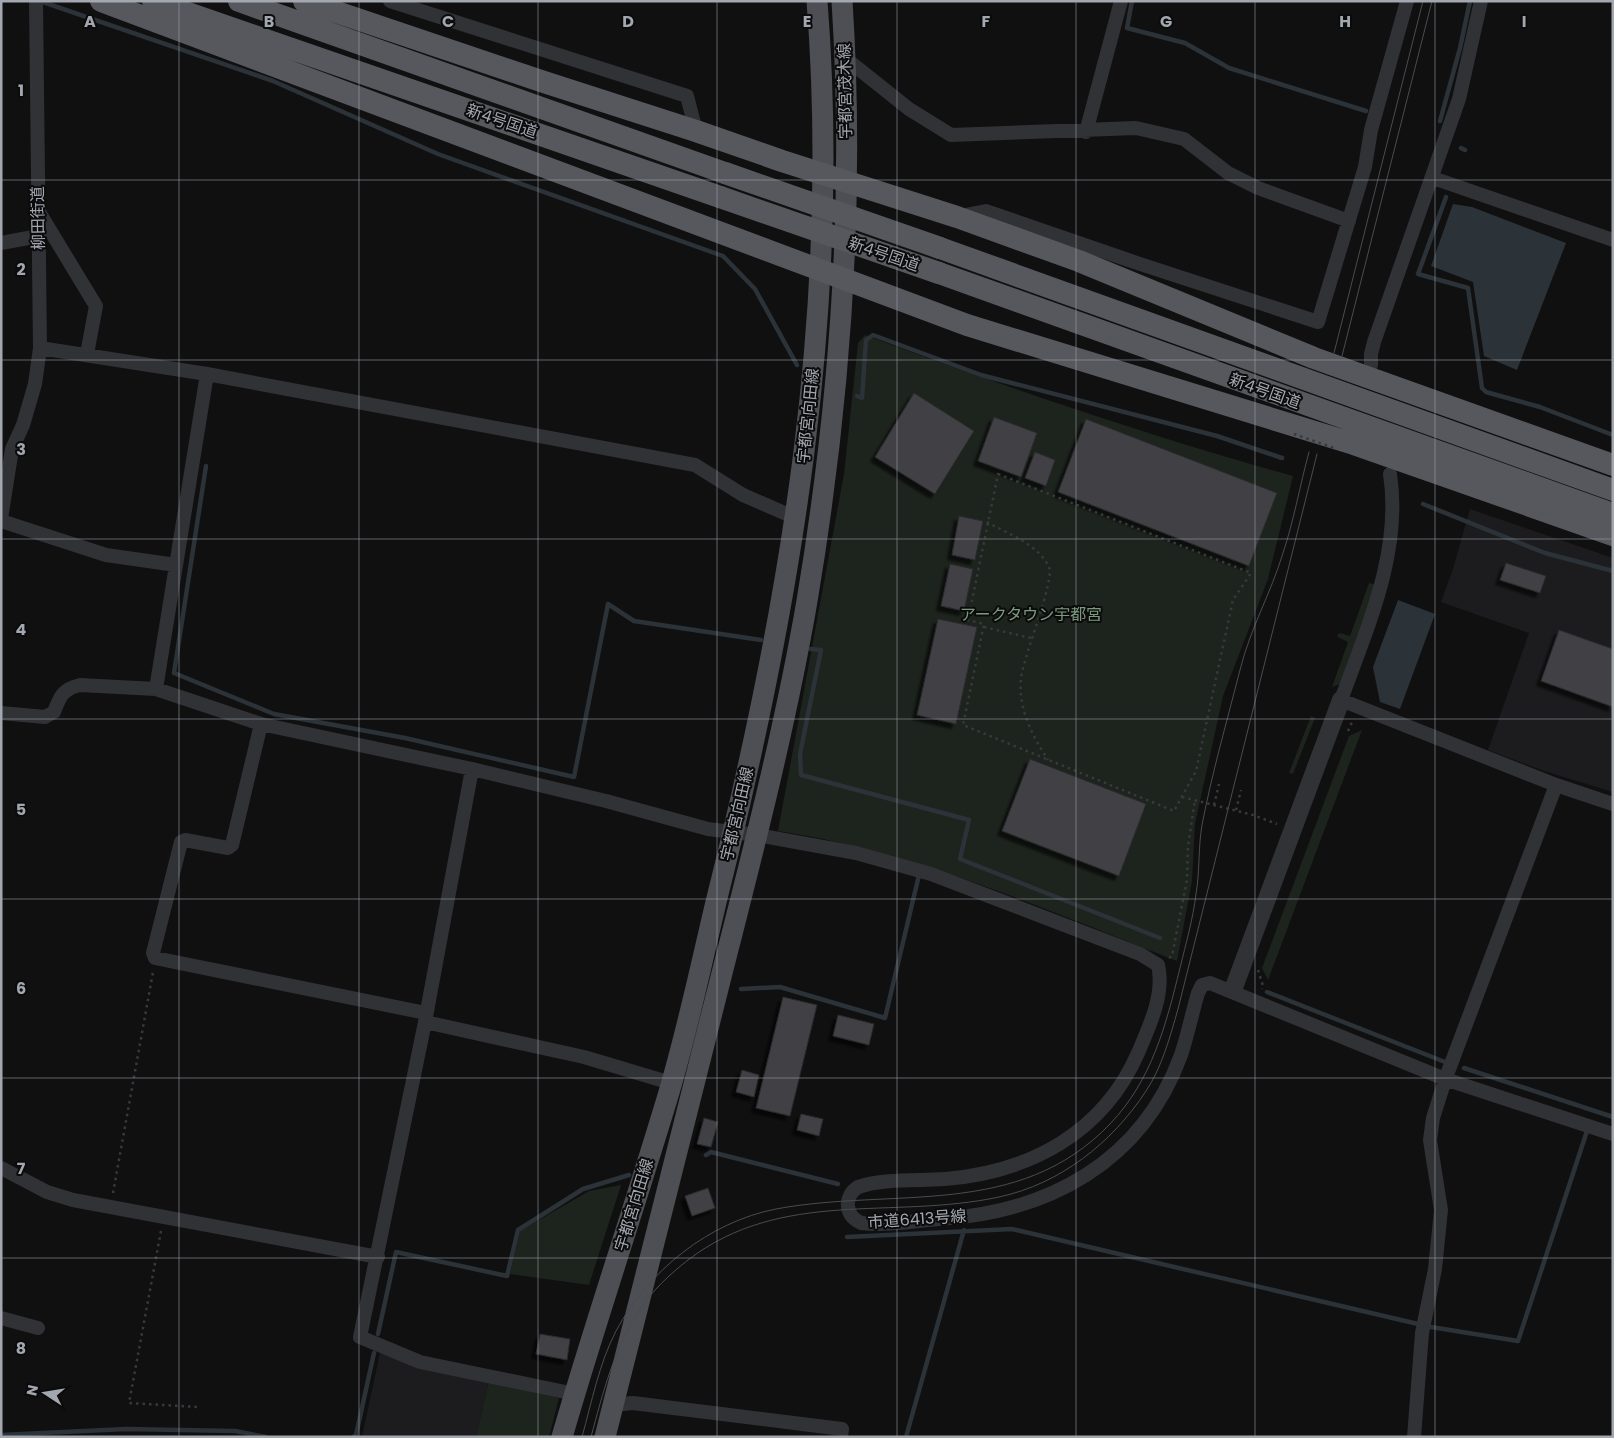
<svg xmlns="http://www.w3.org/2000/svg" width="1614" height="1438" viewBox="0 0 1614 1438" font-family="Poppins,'Noto Sans JP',sans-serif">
	<defs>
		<filter id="shadow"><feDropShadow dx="-4.5" dy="4.5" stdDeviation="1" flood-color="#0009"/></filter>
	</defs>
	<rect width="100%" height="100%" fill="#101011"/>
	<path fill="#1c1c1e" d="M 1470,509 L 1613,558 L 1613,792 L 1544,771 L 1488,750 L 1529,633 L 1441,602 L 1453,569 Z
		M 380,1353 L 489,1380 L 476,1437 L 362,1437 Z"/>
	<path fill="#1d231d" d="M 865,335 C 1006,387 1148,436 1293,476 L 1268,579 L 1223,696 L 1195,824 L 1192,881 L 1177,961 C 1046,910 917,852 778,831 L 844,474 L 858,343 Z
		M 1369,583 L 1377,585 L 1343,683 L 1332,687 L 1348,642 L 1338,637 L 1337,635 L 1340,633 L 1350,636 Z
		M 1311,716 L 1315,718 L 1293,774 L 1289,773 Z
		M 1362,730 L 1268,980 L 1262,968 L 1349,736 Z
		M 621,1185 L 589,1285 L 510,1274 L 520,1231 L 589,1191 Z
		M 489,1380 L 559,1398 L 549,1437 L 476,1437 Z"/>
	<path fill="#2b3238" d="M 1453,204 L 1472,207 L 1566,243 L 1517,370 L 1484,356 L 1473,282 L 1431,266 Z
		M 1398,600 L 1435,614 L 1400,709 L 1380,702 L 1373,667 Z"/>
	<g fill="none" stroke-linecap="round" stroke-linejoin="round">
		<path stroke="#2b3238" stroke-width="4.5" d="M 40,1 L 273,81 L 438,154 L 723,256 L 755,289 L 797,365
			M 1132,1 L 1127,28 L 1185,43 L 1229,68 L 1366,111
			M 1440,121 L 1460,48 L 1470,1
			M 1461,148 L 1465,150
			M 1446,197 L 1418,274 L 1468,288 L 1482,388 L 1486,392 L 1540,407 L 1613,435
			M 857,396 L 862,398 L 866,340 L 873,335 L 981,375 L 1217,436 L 1282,458
			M 206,466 L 174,673 L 274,714 L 405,738 L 574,777 L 608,604 L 634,621 L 761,640
			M 1423,504 L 1545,553 L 1613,571
			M 811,649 L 821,650 L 800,754 L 801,775 L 969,820 L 960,859 L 1160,938
			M 741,989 L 780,987 L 885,1018 L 919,875 L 921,876
			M 1267,992 L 1445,1062
			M 1464,1068 L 1613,1117
			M 706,1155 L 711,1152 L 838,1184
			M 847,1237 L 1012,1229 L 1431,1327 L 1518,1341 L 1587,1131
			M 378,1334 L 396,1252 L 507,1276 L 518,1230 L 583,1189 L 629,1175
			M 1,1435 L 126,1429 L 235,1431 L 266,1437
			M 353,1437 L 356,1435 L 374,1353
			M 906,1437 L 964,1230"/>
	</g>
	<path fill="#3f4044" stroke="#2a2a2d" filter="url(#shadow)" d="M 914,393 L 974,431 L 935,494 L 875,457 Z
		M 994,417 L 1037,433 L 1021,477 L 978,461 Z
		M 1086,419 L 1277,493 L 1249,566 L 1058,492 Z
		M 1035,452 L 1055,460 L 1046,486 L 1025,478 Z
		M 959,516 L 983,521 L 975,560 L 952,555 Z
		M 1506,563 L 1546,576 L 1540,593 L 1500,580 Z
		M 950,564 L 973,569 L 964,611 L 941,606 Z
		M 938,619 L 977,627 L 956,724 L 917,715 Z
		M 1559,630 L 1613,649 L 1613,707 L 1541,681 Z
		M 1030,759 L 1146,804 L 1119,876 L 1002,831 Z
		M 783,997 L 817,1005 L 790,1116 L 756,1108 Z
		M 838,1015 L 874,1024 L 869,1045 L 833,1036 Z
		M 742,1070 L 759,1075 L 754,1097 L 736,1092 Z
		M 801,1114 L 823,1119 L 819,1136 L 797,1130 Z
		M 704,1118 L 718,1122 L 711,1147 L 697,1144 Z
		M 708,1188 L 715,1208 L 692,1216 L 685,1196 Z
		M 540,1334 L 570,1339 L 567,1360 L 536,1354 Z"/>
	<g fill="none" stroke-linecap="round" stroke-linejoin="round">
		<path stroke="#38393d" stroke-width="2.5" stroke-dasharray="2.5 4" stroke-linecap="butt" d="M 998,474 L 1251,573 L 1233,600 L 1196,771 L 1174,811 L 963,725 L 984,624 L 968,620 Z
			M 987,522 C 1008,534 1038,544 1049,567 C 1055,580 1024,655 1021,678 C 1018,709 1032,735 1048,760
			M 984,627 L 1031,638
			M 1348,731 L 1353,720
			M 1182,797 L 1253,815 L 1277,824
			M 1214,805 L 1219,784
			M 1236,810 L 1241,790
			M 1169,958 L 1172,956 L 1187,880 L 1188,846 L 1195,800
			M 1258,970 L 1263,986 L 1262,989
			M 113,1193 L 153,972
			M 161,1231 L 129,1403 L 198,1407"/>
		<path stroke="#313236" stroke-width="14" d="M 390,1 L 687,96 L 696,131
			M 845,58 L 909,109 L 951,135 L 1136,128 L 1184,139 L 1228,173 L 1258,188 L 1349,221
			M 1086,132 L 1121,1
			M 1433,178 L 1613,240
			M 39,212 L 96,306 L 87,354
			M 960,216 L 986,211 L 1137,263 L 1318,322 L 1365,167 L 1371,130 L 1407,1
			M 1,243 L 39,236
			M 40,348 L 207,374 L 695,465 L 743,495 L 796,518
			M 1371,365 L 1371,354 L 1374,342 L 1459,99 L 1481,1
			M 1390,474 C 1402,552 1367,628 1341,700 L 1556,785 L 1613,804
			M 1,519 L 12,449 L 23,425 L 35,384 L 40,348 L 36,1
			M 1,521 L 106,555 L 176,565
			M 156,689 L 207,374
			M 1,713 L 45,717 L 54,712 C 60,696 63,689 80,685 L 156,689 L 261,724 L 472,769 L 606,801 L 708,829 L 757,835 L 856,853 L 931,874 L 1140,954 L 1158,965 C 1165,994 1149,1027 1138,1053 C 1103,1133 1030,1172 945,1179 C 918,1181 885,1178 858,1187 C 844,1196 844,1215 861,1223 C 886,1226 914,1221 940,1219 C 1049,1212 1142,1162 1181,1055 C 1188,1034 1192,1013 1198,993 L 1202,985 L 1210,983 L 1445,1079 L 1613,1134
			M 261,724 L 232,845 L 228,848 L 185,840 L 181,842 L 153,953 L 155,958 L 426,1013
			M 472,769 L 425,1022 L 360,1337 L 420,1362 L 575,1394
			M 425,1022 L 584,1057 L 671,1083
			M 1,1168 L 47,1192 L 73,1200 L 378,1257
			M 1,1318 L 38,1328
			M 613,1405 L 633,1403 L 842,1429 L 841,1437
			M 1414,1437 L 1422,1333 L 1435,1269 L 1441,1210 L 1430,1140 L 1433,1118 L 1445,1080 L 1556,785"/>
		<path stroke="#313236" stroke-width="18" d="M 1233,990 L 1341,700"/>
		<path stroke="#4e4f54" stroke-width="21" d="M 562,1437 C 595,1323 633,1212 667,1099 C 687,1033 701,965 717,898 C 791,603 841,307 817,1
			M 605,1437 C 643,1285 682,1133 720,981 C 752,855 785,729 807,601 C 840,404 855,201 842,1"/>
		<path stroke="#56585d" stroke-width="22" d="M 101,1 L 967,325 L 1354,444 L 1613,535
			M 153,1 L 720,197
			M 239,1 L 725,173
			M 304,1 L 544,82 L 696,131 L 782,161 L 957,217 L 1079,261 L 1314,358 L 1613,465
			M 940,248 L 1613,490
			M 939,273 L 1613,514"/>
		<path stroke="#4b4c50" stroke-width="1" d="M 1334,353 L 1423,1
			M 1342,356 L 1432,1
			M 582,1437 C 592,1401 599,1364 616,1331 C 648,1271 709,1222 776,1209 C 893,1187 1018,1220 1110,1124 C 1152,1080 1166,1025 1180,968 C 1186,943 1193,919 1196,894 C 1200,871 1198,848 1202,825 C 1212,773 1227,721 1240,670 C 1250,629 1271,593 1283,553 C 1294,520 1300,485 1309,452
			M 591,1437 C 603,1392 614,1349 640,1309 C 652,1291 670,1274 688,1260 C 782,1188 892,1220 999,1197 C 1060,1184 1112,1143 1146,1091 C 1162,1067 1170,1037 1178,1009 L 1317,454"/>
		<path stroke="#38393d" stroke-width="2.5" stroke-dasharray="2.5 4" stroke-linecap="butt" d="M 1294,434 L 1337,449"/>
		<path stroke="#56585d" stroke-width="22" d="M 725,173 L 940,248
			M 720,197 L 939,273"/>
	</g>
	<path fill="none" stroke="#a3a7b0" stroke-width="1" stroke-opacity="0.55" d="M 179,1 L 179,1437M 359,1 L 359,1437M 538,1 L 538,1437M 717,1 L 717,1437M 897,1 L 897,1437M 1076,1 L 1076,1437M 1255,1 L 1255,1437M 1435,1 L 1435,1437M 1,180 L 1613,180M 1,360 L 1613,360M 1,539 L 1613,539M 1,719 L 1613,719M 1,899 L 1613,899M 1,1078 L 1613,1078M 1,1258 L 1613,1258"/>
	<g text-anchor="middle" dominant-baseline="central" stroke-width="4" stroke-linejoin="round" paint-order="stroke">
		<g font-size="16" fill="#a3a7b0" stroke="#0b0b0c">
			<text transform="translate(845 91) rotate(-91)">宇都宮茂木線</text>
			<text transform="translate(502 121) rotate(19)">新4号国道</text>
			<text transform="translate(38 218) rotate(-91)">柳田街道</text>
			<text transform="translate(884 254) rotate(19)">新4号国道</text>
			<text transform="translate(1265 391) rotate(20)">新4号国道</text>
			<text transform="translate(808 416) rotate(-84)">宇都宮向田線</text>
			<text transform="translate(737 814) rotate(-77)">宇都宮向田線</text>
			<text transform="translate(634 1205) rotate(-73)">宇都宮向田線</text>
			<text transform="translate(917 1219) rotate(-4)">市道6413号線</text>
		</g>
		<g font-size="16" fill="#7c997d" stroke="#0b0b0c">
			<text x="1031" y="614">アークタウン宇都宮</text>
		</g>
	</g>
	<g font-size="16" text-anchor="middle" font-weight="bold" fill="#a3a7b0" stroke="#0b0b0c" stroke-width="4" stroke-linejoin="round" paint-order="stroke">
		<text x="90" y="27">A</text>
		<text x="269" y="27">B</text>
		<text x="448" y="27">C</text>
		<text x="628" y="27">D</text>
		<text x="807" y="27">E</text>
		<text x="986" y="27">F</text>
		<text x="1166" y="27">G</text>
		<text x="1345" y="27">H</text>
		<text x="1524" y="27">I</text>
		<text x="21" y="96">1</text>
		<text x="21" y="275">2</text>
		<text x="21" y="455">3</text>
		<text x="21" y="635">4</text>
		<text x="21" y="815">5</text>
		<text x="21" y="994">6</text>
		<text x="21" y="1174">7</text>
		<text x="21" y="1354">8</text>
	</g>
	<rect width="1614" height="1438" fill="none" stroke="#a3a7b0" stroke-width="5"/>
	<g transform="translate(45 1393) rotate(282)" stroke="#0b0b0c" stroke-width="4" paint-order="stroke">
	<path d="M0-4L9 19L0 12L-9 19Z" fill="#a3a7b0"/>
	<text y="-8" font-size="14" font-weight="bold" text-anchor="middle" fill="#a3a7b0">N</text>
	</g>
</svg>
